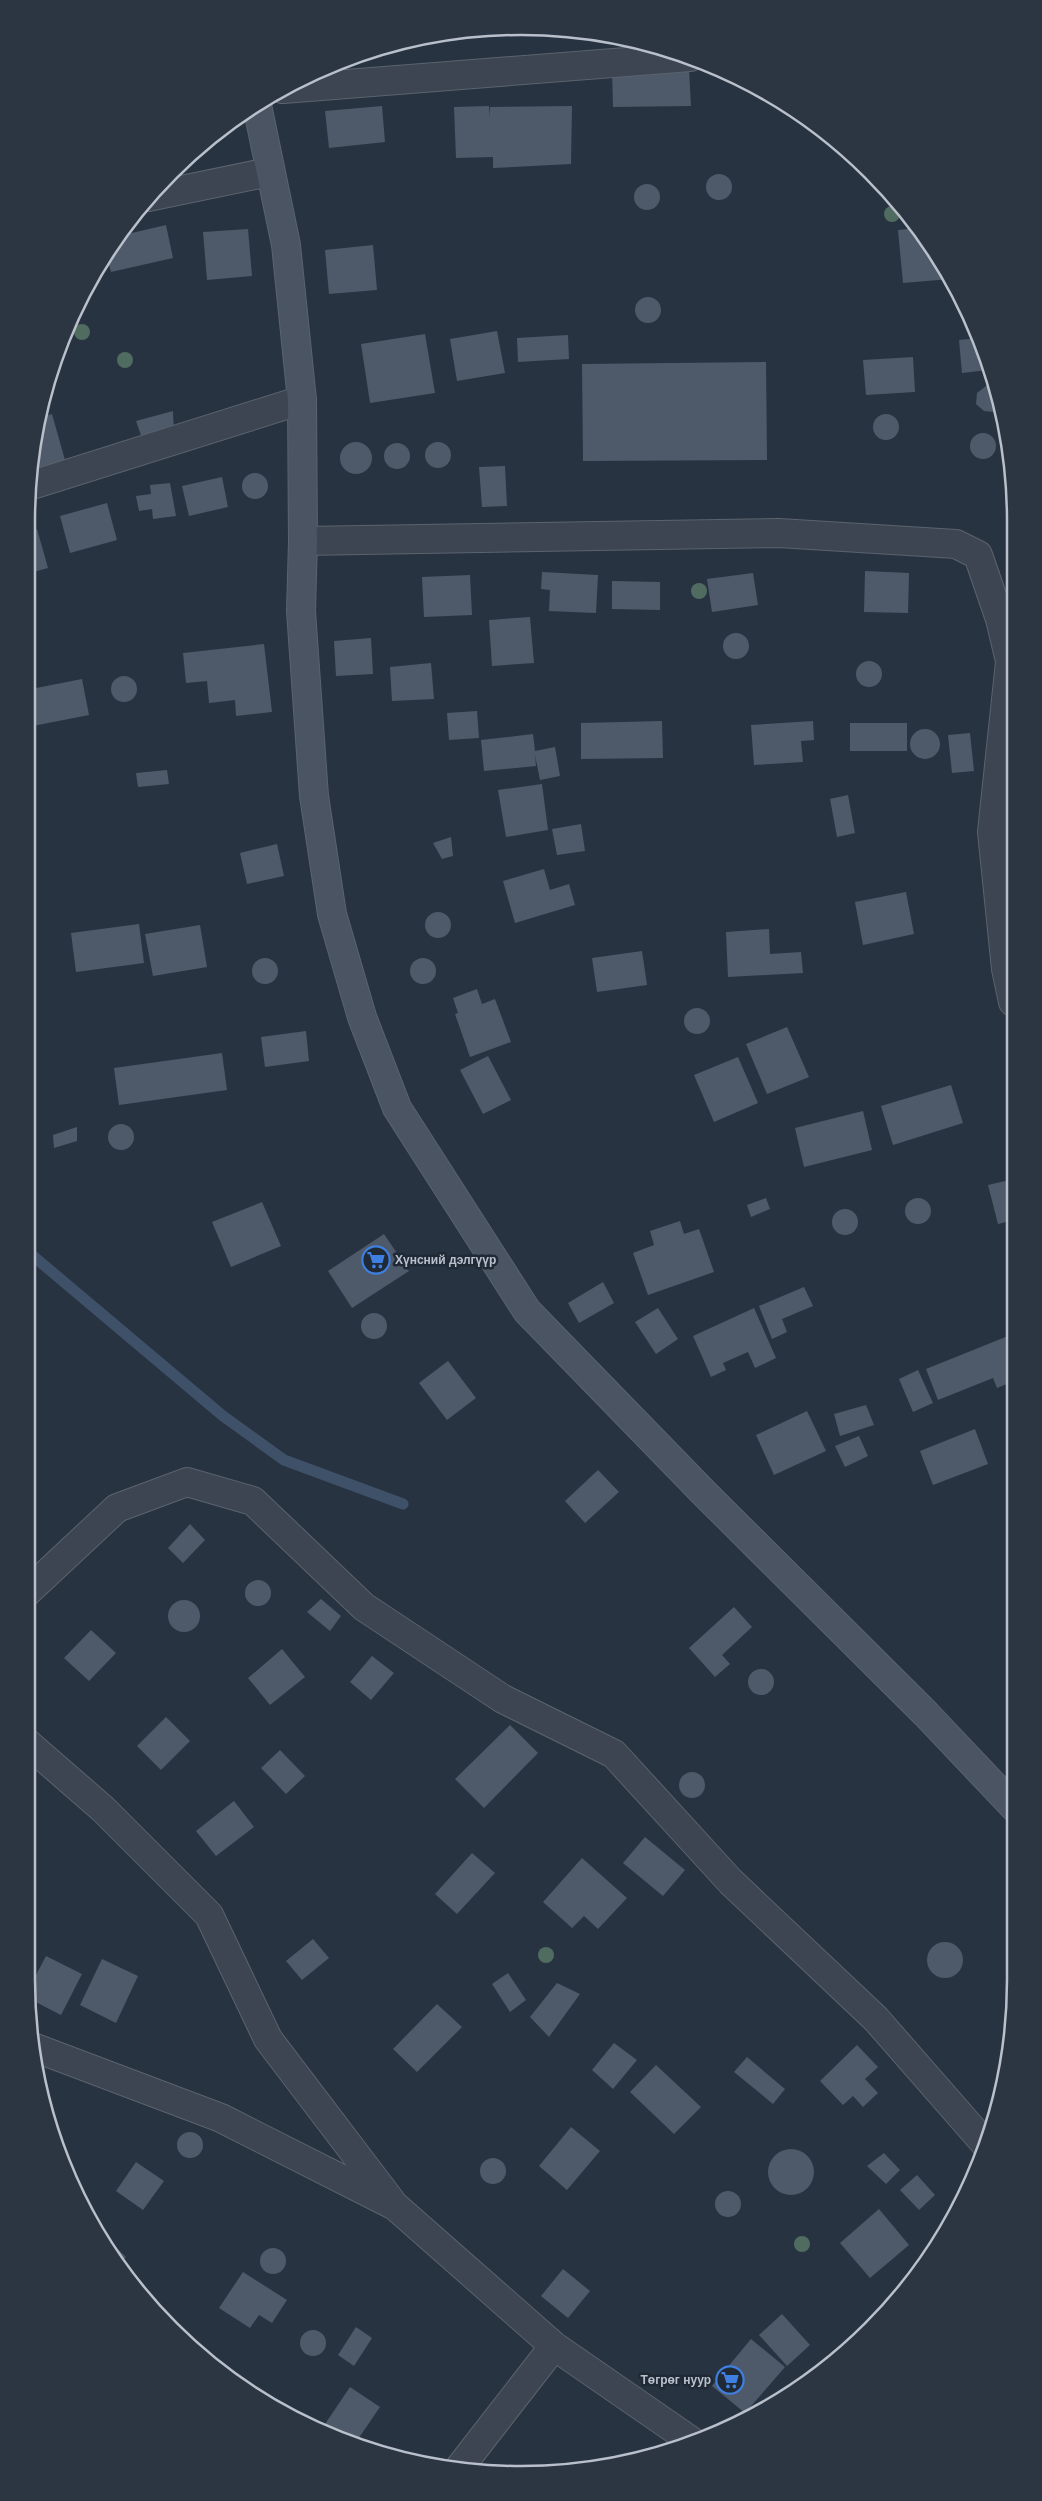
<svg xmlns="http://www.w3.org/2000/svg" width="1042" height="2501" viewBox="0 0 1042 2501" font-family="'Work Sans',sans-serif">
	<rect width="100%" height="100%" fill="#283341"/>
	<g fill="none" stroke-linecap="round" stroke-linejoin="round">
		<path stroke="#3f5169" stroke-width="11" d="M 26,1250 L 223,1416 L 284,1460 L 403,1504"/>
	</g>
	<path fill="#4e5a69" d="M 689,69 L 691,106 L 613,107 L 612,71 Z
		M 382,106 L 385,142 L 329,148 L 325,111 Z
		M 489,106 L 490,117 L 490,107 L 572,106 L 571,164 L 493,168 L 493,157 L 456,158 L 454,107 Z
		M706 187a13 13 0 1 1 26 0a13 13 0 1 1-26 0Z
		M634 197a13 13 0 1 1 26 0a13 13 0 1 1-26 0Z
		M 166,225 L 173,258 L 111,272 L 106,254 L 119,236 Z
		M 918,228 L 933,246 L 950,279 L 903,283 L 898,230 Z
		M 248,229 L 252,276 L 207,280 L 203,232 Z
		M 373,245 L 377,290 L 329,294 L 325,250 Z
		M635 310a13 13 0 1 1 26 0a13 13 0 1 1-26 0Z
		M 497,331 L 505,373 L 457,381 L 450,339 Z
		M 425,334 L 435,393 L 370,403 L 361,344 Z
		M 568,335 L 569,359 L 518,362 L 517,338 Z
		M 980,338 L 988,370 L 962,373 L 959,340 Z
		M 913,357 L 915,392 L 866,395 L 863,360 Z
		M 766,362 L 767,460 L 583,461 L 582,364 Z
		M 986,386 L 993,386 L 999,408 L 994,412 L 984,411 L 976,404 L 977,393 Z
		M 173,411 L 174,437 L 145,447 L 136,421 Z
		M873 427a13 13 0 1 1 26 0a13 13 0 1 1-26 0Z
		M 52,414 L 65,460 L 32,470 L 31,456 L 39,418 Z
		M970 446a13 13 0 1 1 26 0a13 13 0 1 1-26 0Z
		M340 458a16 16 0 1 1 32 0a16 16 0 1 1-32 0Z
		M425 455a13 13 0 1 1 26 0a13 13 0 1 1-26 0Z
		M384 456a13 13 0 1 1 26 0a13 13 0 1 1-26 0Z
		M 505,466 L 507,506 L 482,507 L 479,467 Z
		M242 486a13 13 0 1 1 26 0a13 13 0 1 1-26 0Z
		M 222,477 L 228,507 L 189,516 L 182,486 Z
		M 170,483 L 176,516 L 153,519 L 152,509 L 139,511 L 136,496 L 151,494 L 150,485 Z
		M 107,503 L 117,540 L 70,553 L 60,516 Z
		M 37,529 L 48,568 L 26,574 L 26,532 Z
		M 865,571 L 909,573 L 908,613 L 864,612 Z
		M 542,572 L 598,575 L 596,613 L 549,611 L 550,590 L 541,589 Z
		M 753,573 L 758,605 L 712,612 L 707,579 Z
		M 470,575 L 472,615 L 424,617 L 422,577 Z
		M 612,581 L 660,582 L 660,610 L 612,609 Z
		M 530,617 L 534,663 L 492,666 L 489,620 Z
		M723 646a13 13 0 1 1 26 0a13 13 0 1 1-26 0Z
		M 371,638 L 373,674 L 336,676 L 334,641 Z
		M 264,644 L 272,712 L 236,716 L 235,700 L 209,703 L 207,681 L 186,683 L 183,653 Z
		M856 674a13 13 0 1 1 26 0a13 13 0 1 1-26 0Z
		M 431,663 L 434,699 L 392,701 L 390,667 Z
		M111 689a13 13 0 1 1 26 0a13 13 0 1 1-26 0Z
		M 82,679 L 89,715 L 33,726 L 26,690 Z
		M 477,711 L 479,738 L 449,740 L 447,713 Z
		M 662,721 L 663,758 L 581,759 L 581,723 Z
		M 813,721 L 814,740 L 801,741 L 803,762 L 754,765 L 751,725 Z
		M 850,723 L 907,723 L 907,751 L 850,751 Z
		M910 744a15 15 0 1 1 30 0a15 15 0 1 1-30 0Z
		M 970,733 L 974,771 L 952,773 L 948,735 Z
		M 533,734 L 535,751 L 555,747 L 560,776 L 540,780 L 535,755 L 536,766 L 484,771 L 481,740 Z
		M 167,770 L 169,784 L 138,787 L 136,773 Z
		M 542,784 L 548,830 L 506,837 L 498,790 Z
		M 848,795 L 855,833 L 837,837 L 830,799 Z
		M 581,824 L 585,851 L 557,855 L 552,829 Z
		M 451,837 L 453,856 L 442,859 L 433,843 Z
		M 277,844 L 284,876 L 247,884 L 240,853 Z
		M 544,869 L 550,890 L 569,884 L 575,905 L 515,923 L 503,881 Z
		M 906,892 L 914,934 L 863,945 L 855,902 Z
		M425 925a13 13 0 1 1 26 0a13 13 0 1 1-26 0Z
		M 139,924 L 144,963 L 76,972 L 71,933 Z
		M 200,925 L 207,967 L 153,976 L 145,934 Z
		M 769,929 L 770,954 L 801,952 L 803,973 L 728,977 L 726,932 Z
		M 642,951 L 647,985 L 597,992 L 592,958 Z
		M410 971a13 13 0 1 1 26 0a13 13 0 1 1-26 0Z
		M252 971a13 13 0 1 1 26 0a13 13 0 1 1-26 0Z
		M 477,989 L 482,1004 L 495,999 L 511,1042 L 470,1057 L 455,1014 L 458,1013 L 453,998 Z
		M684 1021a13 13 0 1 1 26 0a13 13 0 1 1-26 0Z
		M 787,1027 L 809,1077 L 767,1094 L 746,1044 Z
		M 306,1031 L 309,1061 L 265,1067 L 261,1037 Z
		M 222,1053 L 227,1090 L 119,1105 L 114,1068 Z
		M 488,1056 L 511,1100 L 483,1114 L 460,1070 Z
		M 738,1057 L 758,1103 L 714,1122 L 694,1075 Z
		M 951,1085 L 963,1123 L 893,1145 L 881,1106 Z
		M 863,1111 L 872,1150 L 804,1167 L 795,1128 Z
		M108 1137a13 13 0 1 1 26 0a13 13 0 1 1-26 0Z
		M 77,1127 L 77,1141 L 54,1148 L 53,1135 Z
		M 1014,1179 L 1014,1220 L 998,1224 L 988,1185 Z
		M905 1211a13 13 0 1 1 26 0a13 13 0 1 1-26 0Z
		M 766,1198 L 770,1209 L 751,1217 L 747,1205 Z
		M 262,1202 L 281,1246 L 231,1267 L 212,1222 Z
		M832 1222a13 13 0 1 1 26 0a13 13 0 1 1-26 0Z
		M 680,1221 L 684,1234 L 699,1229 L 714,1272 L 648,1295 L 633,1253 L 654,1245 L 650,1231 Z
		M 384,1234 L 409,1271 L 352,1308 L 328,1271 Z
		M 603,1282 L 614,1303 L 579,1323 L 568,1303 Z
		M 804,1287 L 813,1306 L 782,1319 L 787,1332 L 772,1339 L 759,1306 Z
		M 658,1308 L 678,1339 L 656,1354 L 635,1322 Z
		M 754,1308 L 776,1358 L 755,1368 L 748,1352 L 723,1363 L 726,1370 L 711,1377 L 693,1336 Z
		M361 1326a13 13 0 1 1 26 0a13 13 0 1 1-26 0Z
		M 1013,1334 L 1014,1381 L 997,1388 L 993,1378 L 938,1400 L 926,1369 Z
		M 448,1361 L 476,1398 L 447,1420 L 419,1383 Z
		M 918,1370 L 933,1403 L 913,1412 L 899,1379 Z
		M 866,1405 L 874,1425 L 840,1436 L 834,1414 Z
		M 807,1411 L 826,1451 L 774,1475 L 756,1435 Z
		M 975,1429 L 988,1464 L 933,1485 L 920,1451 Z
		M 859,1436 L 868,1456 L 845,1467 L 835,1446 Z
		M 598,1470 L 619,1492 L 585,1523 L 565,1501 Z
		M 190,1524 L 205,1540 L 183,1563 L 168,1548 Z
		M245 1593a13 13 0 1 1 26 0a13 13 0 1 1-26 0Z
		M 321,1599 L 341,1616 L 330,1631 L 307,1612 Z
		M168 1616a16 16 0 1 1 32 0a16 16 0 1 1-32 0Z
		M 734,1607 L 752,1627 L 722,1655 L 730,1664 L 715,1677 L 689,1648 Z
		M 91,1630 L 116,1653 L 89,1681 L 64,1658 Z
		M 282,1649 L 305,1677 L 270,1705 L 248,1678 Z
		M 372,1656 L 394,1673 L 371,1700 L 350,1682 Z
		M748 1682a13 13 0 1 1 26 0a13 13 0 1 1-26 0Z
		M 166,1717 L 190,1741 L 161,1770 L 137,1746 Z
		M 510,1725 L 538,1753 L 484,1808 L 455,1779 Z
		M 280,1750 L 305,1776 L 286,1794 L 261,1768 Z
		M679 1785a13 13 0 1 1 26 0a13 13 0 1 1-26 0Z
		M 234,1801 L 254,1827 L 216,1856 L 196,1831 Z
		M 645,1837 L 685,1870 L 663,1896 L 623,1863 Z
		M 472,1853 L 495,1873 L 457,1914 L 435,1894 Z
		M 582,1858 L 627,1898 L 598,1929 L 584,1916 L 572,1928 L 543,1902 Z
		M 313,1939 L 329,1958 L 302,1980 L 286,1961 Z
		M927 1960a18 18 0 1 1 36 0a18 18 0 1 1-36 0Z
		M 46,1956 L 82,1974 L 61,2015 L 28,1998 L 27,1992 Z
		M 102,1959 L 138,1976 L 116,2023 L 80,2005 Z
		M 508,1973 L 526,2000 L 510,2012 L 492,1984 Z
		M 557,1983 L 580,1994 L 549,2037 L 530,2017 Z
		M 437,2004 L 462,2027 L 417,2072 L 393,2049 Z
		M 614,2043 L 637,2060 L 613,2089 L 592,2070 Z
		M 857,2045 L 878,2067 L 865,2079 L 878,2093 L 863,2107 L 853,2096 L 843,2105 L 820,2081 Z
		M 747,2057 L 785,2089 L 773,2104 L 734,2072 Z
		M 656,2065 L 701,2107 L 674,2134 L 630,2092 Z
		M 571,2127 L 600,2151 L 567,2190 L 539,2166 Z
		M177 2145a13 13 0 1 1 26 0a13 13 0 1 1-26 0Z
		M768 2172a23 23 0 1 1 46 0a23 23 0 1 1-46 0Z
		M 884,2153 L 900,2170 L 886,2184 L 867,2166 Z
		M480 2171a13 13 0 1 1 26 0a13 13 0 1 1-26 0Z
		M 136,2162 L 164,2181 L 143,2210 L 116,2191 Z
		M 917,2175 L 935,2195 L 919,2210 L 900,2190 Z
		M715 2204a13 13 0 1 1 26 0a13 13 0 1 1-26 0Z
		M 879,2209 L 909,2245 L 870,2278 L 840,2243 Z
		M 97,2229 L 126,2257 L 119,2265 L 95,2231 Z
		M260 2261a13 13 0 1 1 26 0a13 13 0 1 1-26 0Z
		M 563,2269 L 590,2291 L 568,2318 L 541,2296 Z
		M 243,2272 L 287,2300 L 272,2323 L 259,2315 L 250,2328 L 219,2308 Z
		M 782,2314 L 810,2345 L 787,2366 L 759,2335 Z
		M 356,2327 L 372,2338 L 354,2366 L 338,2355 Z
		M300 2343a13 13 0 1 1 26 0a13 13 0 1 1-26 0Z
		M 751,2339 L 785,2367 L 745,2413 L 712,2386 Z
		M 350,2387 L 380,2407 L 354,2445 L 321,2430 Z"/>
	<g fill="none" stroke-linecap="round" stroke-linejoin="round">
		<g stroke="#5a636e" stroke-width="30">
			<path id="street" d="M 283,89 L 690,57
				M 148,197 L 269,172
				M 29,486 L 302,400
				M 303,541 L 779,533 L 956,544 L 978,555 L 1000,619 L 1010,661
				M 1012,643 L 992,832 L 1006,969 L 1013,1002
				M 26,1593 L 117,1508 L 187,1482 L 253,1501 L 364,1607 L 503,1699 L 614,1754 L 731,1882 L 876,2019 L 987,2146
				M 26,1742 L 103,1809 L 209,1915 L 268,2039 L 391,2201
				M 33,2047 L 221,2118 L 395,2206 L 554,2346 L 693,2442
				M 457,2471 L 554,2346"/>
		</g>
		<g stroke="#5a636e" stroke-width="30">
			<path id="secondary" d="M 257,105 L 286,245 L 302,400 L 303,541 L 301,611 L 314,796 L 332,914 L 362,1017 L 397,1108 L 527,1311 L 704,1493 L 926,1714 L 1015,1808"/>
		</g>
		<use href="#street" stroke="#3c4551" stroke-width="28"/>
		<use href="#secondary" stroke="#4a5463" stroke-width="28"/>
	</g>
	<g fill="#506c60">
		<circle cx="892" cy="214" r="8"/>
		<circle cx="82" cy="332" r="8"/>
		<circle cx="125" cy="360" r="8"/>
		<circle cx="699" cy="591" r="8"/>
		<circle cx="546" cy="1955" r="8"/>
		<circle cx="802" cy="2244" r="8"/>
	</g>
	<defs>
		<g id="supermarket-ring" transform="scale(1.4375)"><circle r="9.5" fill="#202a36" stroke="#3f7fe0" stroke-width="1.5"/><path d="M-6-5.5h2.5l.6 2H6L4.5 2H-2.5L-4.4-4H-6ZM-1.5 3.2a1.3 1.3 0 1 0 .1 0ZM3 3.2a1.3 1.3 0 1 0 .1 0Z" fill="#3f7fe0"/></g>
	</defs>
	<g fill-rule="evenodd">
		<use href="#supermarket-ring" x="376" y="1260"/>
		<use href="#supermarket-ring" x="730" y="2380"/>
	</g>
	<g text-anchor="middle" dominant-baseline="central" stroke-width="5" stroke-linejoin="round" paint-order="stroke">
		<g font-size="12" font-weight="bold" fill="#b9c0cb" stroke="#202a36" text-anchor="start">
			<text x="395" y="1260">Хүнсний дэлгүүр</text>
			<text x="711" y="2380" text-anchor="end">Төгрөг нуур</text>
		</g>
	</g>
	<path d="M0 0H1042V2501H0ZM521 35H521A486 486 0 0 1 1007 521V1980A486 486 0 0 1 521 2466H521A486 486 0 0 1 35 1980V521A486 486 0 0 1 521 35Z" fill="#2c3642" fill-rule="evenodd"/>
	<path fill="none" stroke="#b9c0cb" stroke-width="2.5" d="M521 35H521A486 486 0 0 1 1007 521V1980A486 486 0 0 1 521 2466H521A486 486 0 0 1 35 1980V521A486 486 0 0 1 521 35Z"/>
</svg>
